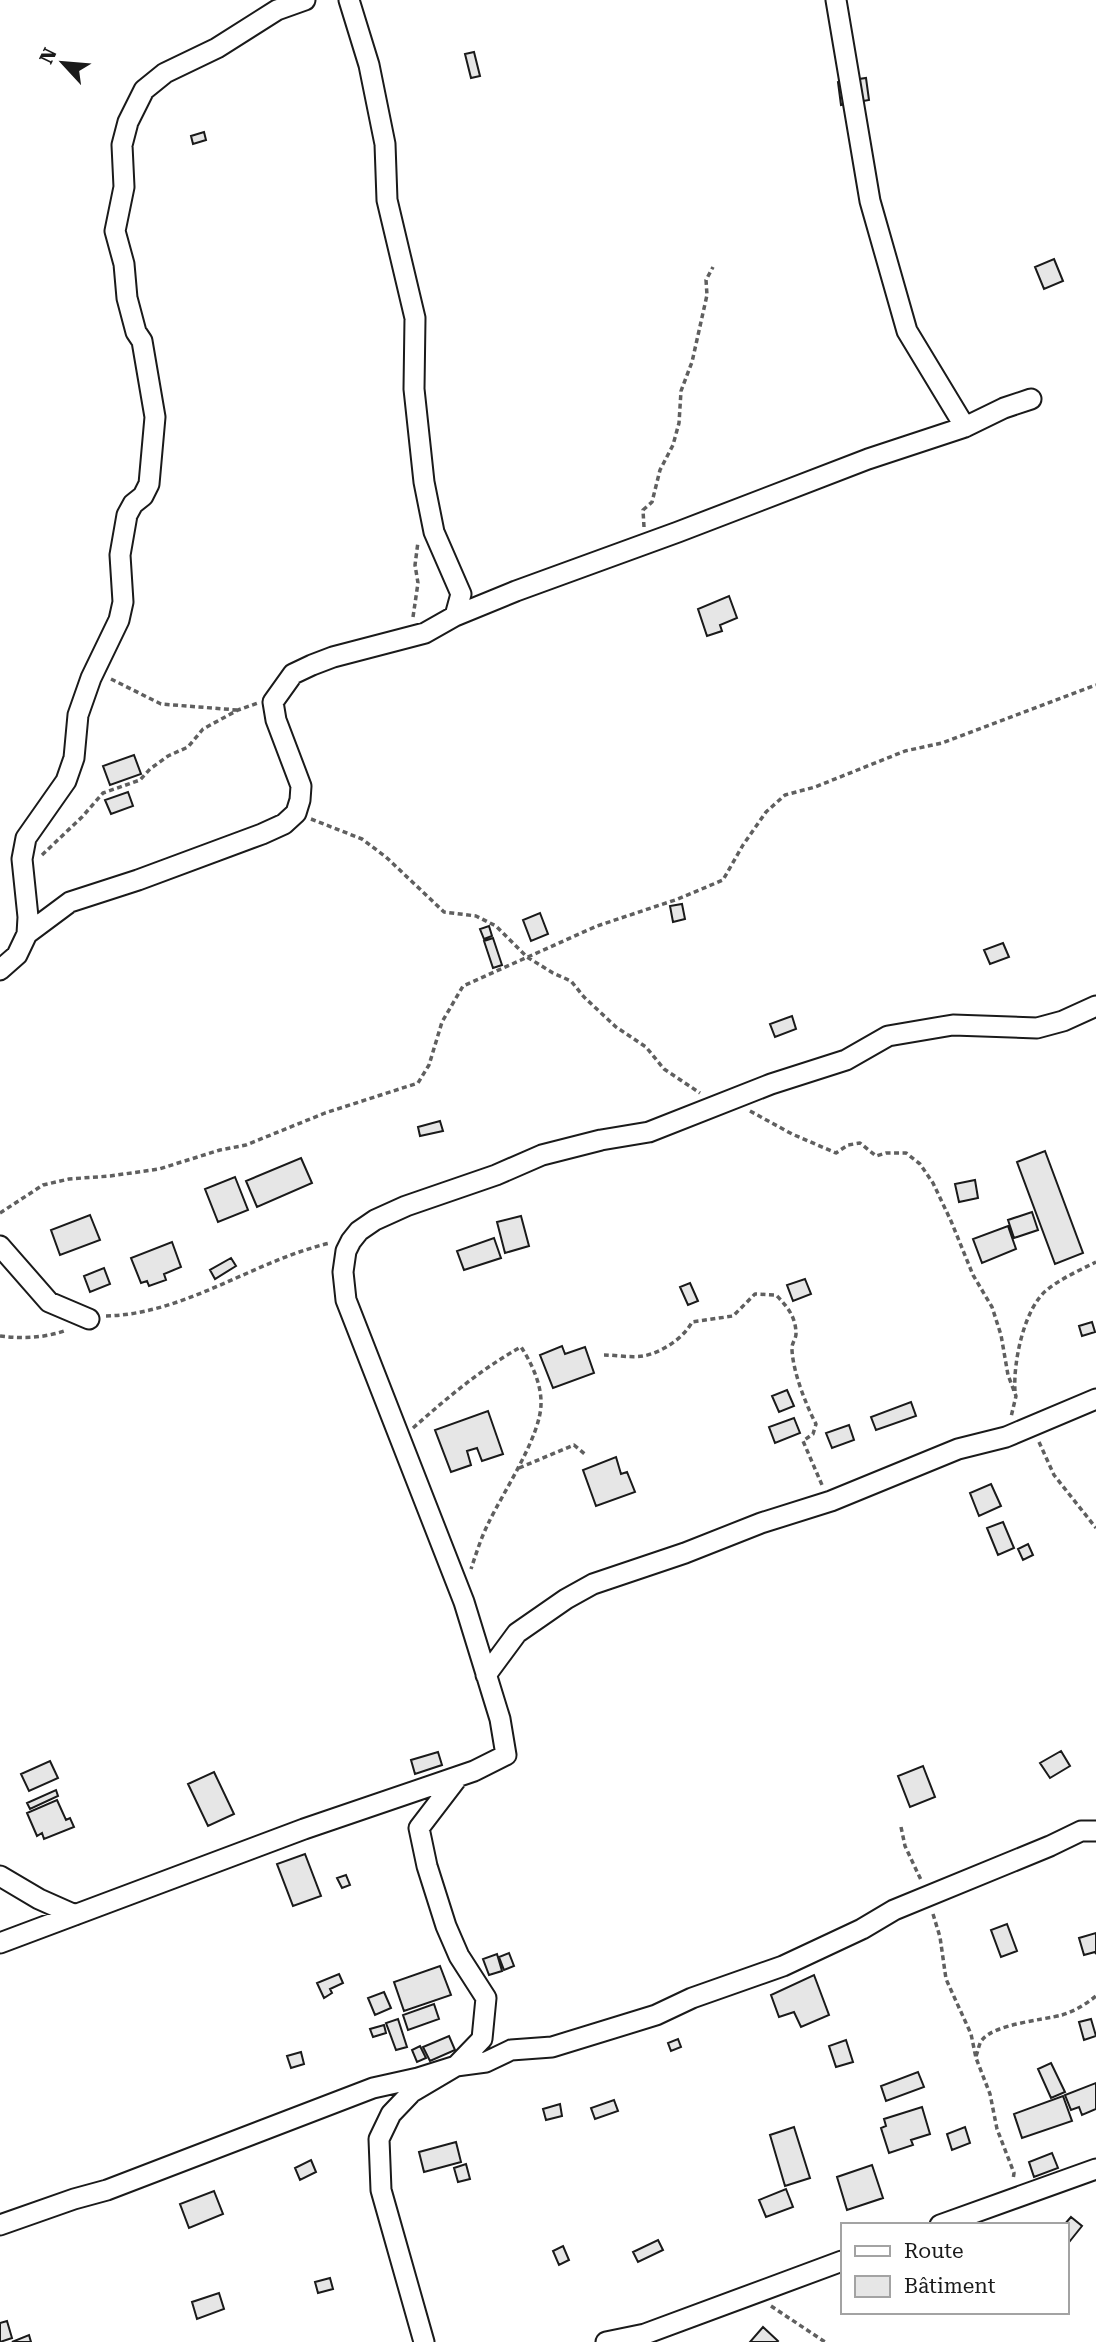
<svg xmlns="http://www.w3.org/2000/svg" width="1096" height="2342" viewBox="0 0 1096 2342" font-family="'Roboto Serif',serif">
	<rect width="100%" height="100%" fill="#fff"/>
	<path fill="#e6e6e6" stroke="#1a1a1a" stroke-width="2" d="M 474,52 L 480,76 L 471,78 L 465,54 Z
		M 866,78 L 869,100 L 841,105 L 838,82 Z
		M 204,132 L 206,140 L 193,144 L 191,136 Z
		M 1054,259 L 1063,281 L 1044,289 L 1035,267 Z
		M 729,596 L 737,618 L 720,625 L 722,631 L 707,636 L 698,609 Z
		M 134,755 L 141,774 L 110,785 L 103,766 Z
		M 128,792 L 133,806 L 111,814 L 105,800 Z
		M 682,904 L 685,919 L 673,922 L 670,906 Z
		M 540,913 L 548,934 L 531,941 L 523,920 Z
		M 489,926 L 492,936 L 484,939 L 480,929 Z
		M 493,938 L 502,965 L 493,968 L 484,941 Z
		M 1003,943 L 1009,957 L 990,964 L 984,950 Z
		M 792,1016 L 796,1029 L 775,1037 L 770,1024 Z
		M 440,1121 L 443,1131 L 420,1136 L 418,1127 Z
		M 1045,1151 L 1083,1253 L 1055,1264 L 1017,1162 Z
		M 301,1158 L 312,1183 L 257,1207 L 246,1181 Z
		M 235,1177 L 248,1210 L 218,1222 L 205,1189 Z
		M 975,1180 L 978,1198 L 959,1202 L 955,1184 Z
		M 1032,1212 L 1038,1230 L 1014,1238 L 1008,1220 Z
		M 90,1215 L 100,1240 L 60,1255 L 51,1230 Z
		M 521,1216 L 529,1246 L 505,1253 L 497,1222 Z
		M 1008,1226 L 1016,1249 L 982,1263 L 973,1239 Z
		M 494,1238 L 501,1258 L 464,1270 L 457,1251 Z
		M 172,1242 L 181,1267 L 164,1274 L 166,1280 L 149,1286 L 147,1281 L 141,1283 L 131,1258 Z
		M 231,1258 L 236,1266 L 215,1279 L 210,1270 Z
		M 104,1268 L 110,1284 L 90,1292 L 84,1276 Z
		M 805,1279 L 811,1294 L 793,1301 L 787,1285 Z
		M 690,1283 L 698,1301 L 688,1305 L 680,1287 Z
		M 1092,1322 L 1095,1332 L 1082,1336 L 1079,1326 Z
		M 562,1346 L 565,1354 L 585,1347 L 594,1373 L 553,1388 L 540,1355 Z
		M 787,1390 L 794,1406 L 779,1412 L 772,1396 Z
		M 911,1402 L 916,1416 L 876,1430 L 871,1417 Z
		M 488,1411 L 503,1454 L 482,1461 L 477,1448 L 467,1451 L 471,1465 L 451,1472 L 435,1430 Z
		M 794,1418 L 800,1433 L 775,1443 L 769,1427 Z
		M 849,1425 L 854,1440 L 832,1448 L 826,1433 Z
		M 616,1457 L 621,1474 L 627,1472 L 635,1492 L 596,1506 L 583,1470 Z
		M 991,1484 L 1001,1506 L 979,1516 L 970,1493 Z
		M 1003,1522 L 1014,1548 L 998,1555 L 987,1528 Z
		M 1028,1544 L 1033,1555 L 1023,1560 L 1018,1549 Z
		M 1061,1751 L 1070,1766 L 1050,1778 L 1040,1763 Z
		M 438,1752 L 442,1765 L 415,1774 L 411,1760 Z
		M 50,1761 L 58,1778 L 29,1791 L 21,1774 Z
		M 923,1766 L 935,1797 L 910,1807 L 898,1776 Z
		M 214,1772 L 234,1814 L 208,1826 L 188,1784 Z
		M 56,1790 L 58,1796 L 30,1809 L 27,1803 Z
		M 57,1800 L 66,1820 L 70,1818 L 74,1827 L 44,1839 L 42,1833 L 37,1836 L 27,1813 Z
		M 305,1854 L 321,1896 L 293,1906 L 277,1864 Z
		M 346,1875 L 350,1885 L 342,1888 L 337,1878 Z
		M 1007,1924 L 1017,1951 L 1001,1957 L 991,1930 Z
		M 1096,1933 L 1096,1954 L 1095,1952 L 1084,1955 L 1079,1938 Z
		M 509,1953 L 514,1966 L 504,1970 L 499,1957 Z
		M 497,1954 L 502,1971 L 489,1975 L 483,1959 Z
		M 440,1966 L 451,1995 L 404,2011 L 394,1982 Z
		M 339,1974 L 343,1983 L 330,1989 L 332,1993 L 324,1998 L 317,1983 Z
		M 814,1975 L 829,2015 L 801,2027 L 794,2012 L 779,2017 L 771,1995 Z
		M 384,1992 L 391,2008 L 375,2015 L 368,1998 Z
		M 434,2004 L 439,2019 L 408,2030 L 403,2015 Z
		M 398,2019 L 407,2047 L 396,2050 L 386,2023 Z
		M 1091,2019 L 1096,2036 L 1084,2040 L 1079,2022 Z
		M 384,2025 L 386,2033 L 373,2037 L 370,2029 Z
		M 449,2036 L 455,2050 L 430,2061 L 423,2047 Z
		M 678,2039 L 681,2047 L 671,2051 L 668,2043 Z
		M 846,2040 L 853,2062 L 836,2067 L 829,2046 Z
		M 420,2046 L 426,2058 L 417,2062 L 412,2050 Z
		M 301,2052 L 304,2064 L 291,2068 L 287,2056 Z
		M 1051,2063 L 1065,2092 L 1051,2098 L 1038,2069 Z
		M 918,2072 L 924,2087 L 886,2101 L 881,2086 Z
		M 1096,2083 L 1096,2109 L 1082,2115 L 1079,2107 L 1071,2110 L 1065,2095 Z
		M 1063,2096 L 1072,2121 L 1022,2138 L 1014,2114 Z
		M 614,2100 L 618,2111 L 595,2119 L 591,2108 Z
		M 560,2104 L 562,2116 L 546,2120 L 543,2109 Z
		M 922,2107 L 930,2134 L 911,2140 L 913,2145 L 889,2153 L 881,2128 L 886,2126 L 884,2119 Z
		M 794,2127 L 810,2178 L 785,2186 L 770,2135 Z
		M 965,2127 L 970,2143 L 952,2150 L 947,2134 Z
		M 456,2142 L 461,2162 L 424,2172 L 419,2152 Z
		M 1052,2153 L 1058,2168 L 1034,2177 L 1029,2162 Z
		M 311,2160 L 316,2172 L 300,2180 L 295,2168 Z
		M 466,2164 L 470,2179 L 458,2182 L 454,2168 Z
		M 872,2165 L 883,2198 L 847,2210 L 837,2177 Z
		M 786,2189 L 793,2207 L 766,2217 L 759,2200 Z
		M 214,2191 L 223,2214 L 189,2228 L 180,2204 Z
		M 1071,2217 L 1082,2226 L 1066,2246 L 1066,2225 L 1064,2225 Z
		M 658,2240 L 663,2250 L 638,2262 L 633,2252 Z
		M 563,2246 L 569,2260 L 559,2265 L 553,2251 Z
		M 330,2278 L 333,2289 L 318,2293 L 315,2282 Z
		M 219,2293 L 224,2309 L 197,2319 L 192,2302 Z
		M 7,2321 L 12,2338 L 0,2342 L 0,2323 Z
		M 763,2327 L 778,2341 L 777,2342 L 750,2342 Z
		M 29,2335 L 31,2342 L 12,2342 Z"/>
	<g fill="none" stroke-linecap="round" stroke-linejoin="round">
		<g stroke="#1a1a1a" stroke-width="23">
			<path id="minor" d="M 349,0 L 369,65 L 385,144 L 387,200 L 415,318 L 414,389 L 424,482 L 434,532 L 461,594 L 455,616
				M 836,0 L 870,201 L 907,331 L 965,427
				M 27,934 L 28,917 L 22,859 L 26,838 L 66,781 L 74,758 L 78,715 L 91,678 L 119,620 L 123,602 L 120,555 L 127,515 L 133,504 L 143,496 L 149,484 L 155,417 L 142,341 L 136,332 L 127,298 L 124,264 L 115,231 L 124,187 L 122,145 L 128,122 L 144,90 L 165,73 L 217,48 L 277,10 L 305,0
				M 0,970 L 17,955 L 27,934 L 70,902 L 138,880 L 262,834 L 284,824 L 296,813 L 300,800 L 301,786 L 276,720 L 273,702 L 293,674 L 312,665 L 333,657 L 425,633 L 455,616 L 516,591 L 678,532 L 868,459 L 965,427 L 1004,408 L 1031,399
				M 0,1246 L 49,1302 L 89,1319
				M 486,1675 L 517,1633 L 566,1599 L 593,1584 L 685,1553 L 761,1523 L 831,1501 L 958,1449 L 1006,1437 L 1096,1399
				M 0,1876 L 39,1899 L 75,1915
				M 0,1943 L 304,1829 L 474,1771 L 506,1755 L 500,1719 L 464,1602 L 346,1300 L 343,1272 L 346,1251 L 351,1241 L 359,1231 L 375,1220 L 406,1206 L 496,1175 L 542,1155 L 601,1140 L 649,1132 L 771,1084 L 846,1060 L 888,1036 L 953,1025 L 1037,1028 L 1063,1021 L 1096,1006
				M 0,2225 L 74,2199 L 107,2190 L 373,2088 L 418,2078 L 456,2066 L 486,2062 L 511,2050 L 552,2047 L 656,2015 L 692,1998 L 783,1966 L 862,1929 L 894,1910 L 1050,1846 L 1081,1831 L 1096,1831
				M 940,2225 L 1096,2169
				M 424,2342 L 381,2190 L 379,2139 L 391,2114 L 412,2092 L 456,2066 L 482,2039 L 486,1998 L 459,1956 L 446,1926 L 427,1866 L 419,1828 L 458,1777
				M 606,2342 L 645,2334
				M 635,2342 L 645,2334 L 842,2261"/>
		</g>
		<path stroke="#5f5f5f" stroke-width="3.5" stroke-dasharray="5 3.5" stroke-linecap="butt" d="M 644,527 L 643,510 L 652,502 L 660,470 L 673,445 L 679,423 L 681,391 L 692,362 L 707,295 L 706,280 L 713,267
			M 413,617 L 418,583 L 415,565 L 418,542
			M 111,679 L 161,704 L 237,710
			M 311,819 L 362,839 L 386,857 L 444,912 L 476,916 L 496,926 L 527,957 L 553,973 L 571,981 L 584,997 L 616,1027 L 646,1047 L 664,1069 L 700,1093
			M 42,855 L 82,817 L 103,793 L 140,780 L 150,769 L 168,756 L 188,747 L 203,729 L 238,710 L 258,703
			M 750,1111 L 792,1134 L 836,1153 L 848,1145 L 860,1143 L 876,1156 L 886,1153 L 906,1153 L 920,1164 L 933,1183 L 951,1221 L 973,1275 L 992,1307 L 1001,1335 L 1008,1375 L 1016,1396 L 1011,1417
			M 0,1213 L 43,1185 L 69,1179 L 110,1176 L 159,1169 L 220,1150 L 246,1145 L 325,1113 L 418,1083 L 429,1065 L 442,1022 L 463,986 L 597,926 L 678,899 L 723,880 L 743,845 L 766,812 L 785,795 L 815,787 L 905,751 L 942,743 L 1096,685
			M 106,1316 C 186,1314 253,1261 330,1243
			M 0,1336 C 22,1339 45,1338 67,1330
			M 604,1355 C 616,1355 631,1358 643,1356 C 661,1353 684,1338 692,1322 L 733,1316 L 755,1294 L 776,1295 C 787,1306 796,1317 796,1334 C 796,1339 791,1344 792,1350 C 793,1372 806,1405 816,1424 L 813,1434 L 803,1441 L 822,1485
			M 1015,1391 C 1013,1363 1024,1307 1048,1289 C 1062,1278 1080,1270 1096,1262
			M 413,1428 C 447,1398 481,1369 521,1347 C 531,1362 541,1383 541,1402 C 542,1435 503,1492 488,1524 C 481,1538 476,1554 471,1569
			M 1039,1442 L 1054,1475 L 1096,1528
			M 519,1468 L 574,1445 L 586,1455
			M 901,1827 L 905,1846 L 921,1880
			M 933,1914 L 940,1937 L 946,1979 L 971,2034 L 976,2058 L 990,2094 L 997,2129 L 1014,2173 L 1013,2180
			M 976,2056 C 978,2052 979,2043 982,2040 C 994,2024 1043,2020 1062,2015 C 1075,2011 1086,2004 1096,1996
			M 771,2306 L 825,2342"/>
		<use href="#minor" stroke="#fff" stroke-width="19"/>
	</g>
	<rect x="841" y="2223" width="228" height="91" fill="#ffffff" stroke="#a3a3a3" stroke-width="2"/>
	<rect x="855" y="2246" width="35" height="10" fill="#ffffff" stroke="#a3a3a3" stroke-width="2"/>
	<text x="904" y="2258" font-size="21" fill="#1a1a1a">Route</text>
	<rect x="855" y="2276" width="35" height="21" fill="#e6e6e6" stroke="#a3a3a3" stroke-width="2"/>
	<text x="904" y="2293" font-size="21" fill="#1a1a1a">Bâtiment</text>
	<g transform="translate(63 63) rotate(296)" stroke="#ffffff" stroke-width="5" paint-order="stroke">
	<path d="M0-5L12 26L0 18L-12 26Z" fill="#1a1a1a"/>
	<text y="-10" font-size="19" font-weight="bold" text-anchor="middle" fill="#1a1a1a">N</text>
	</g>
</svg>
